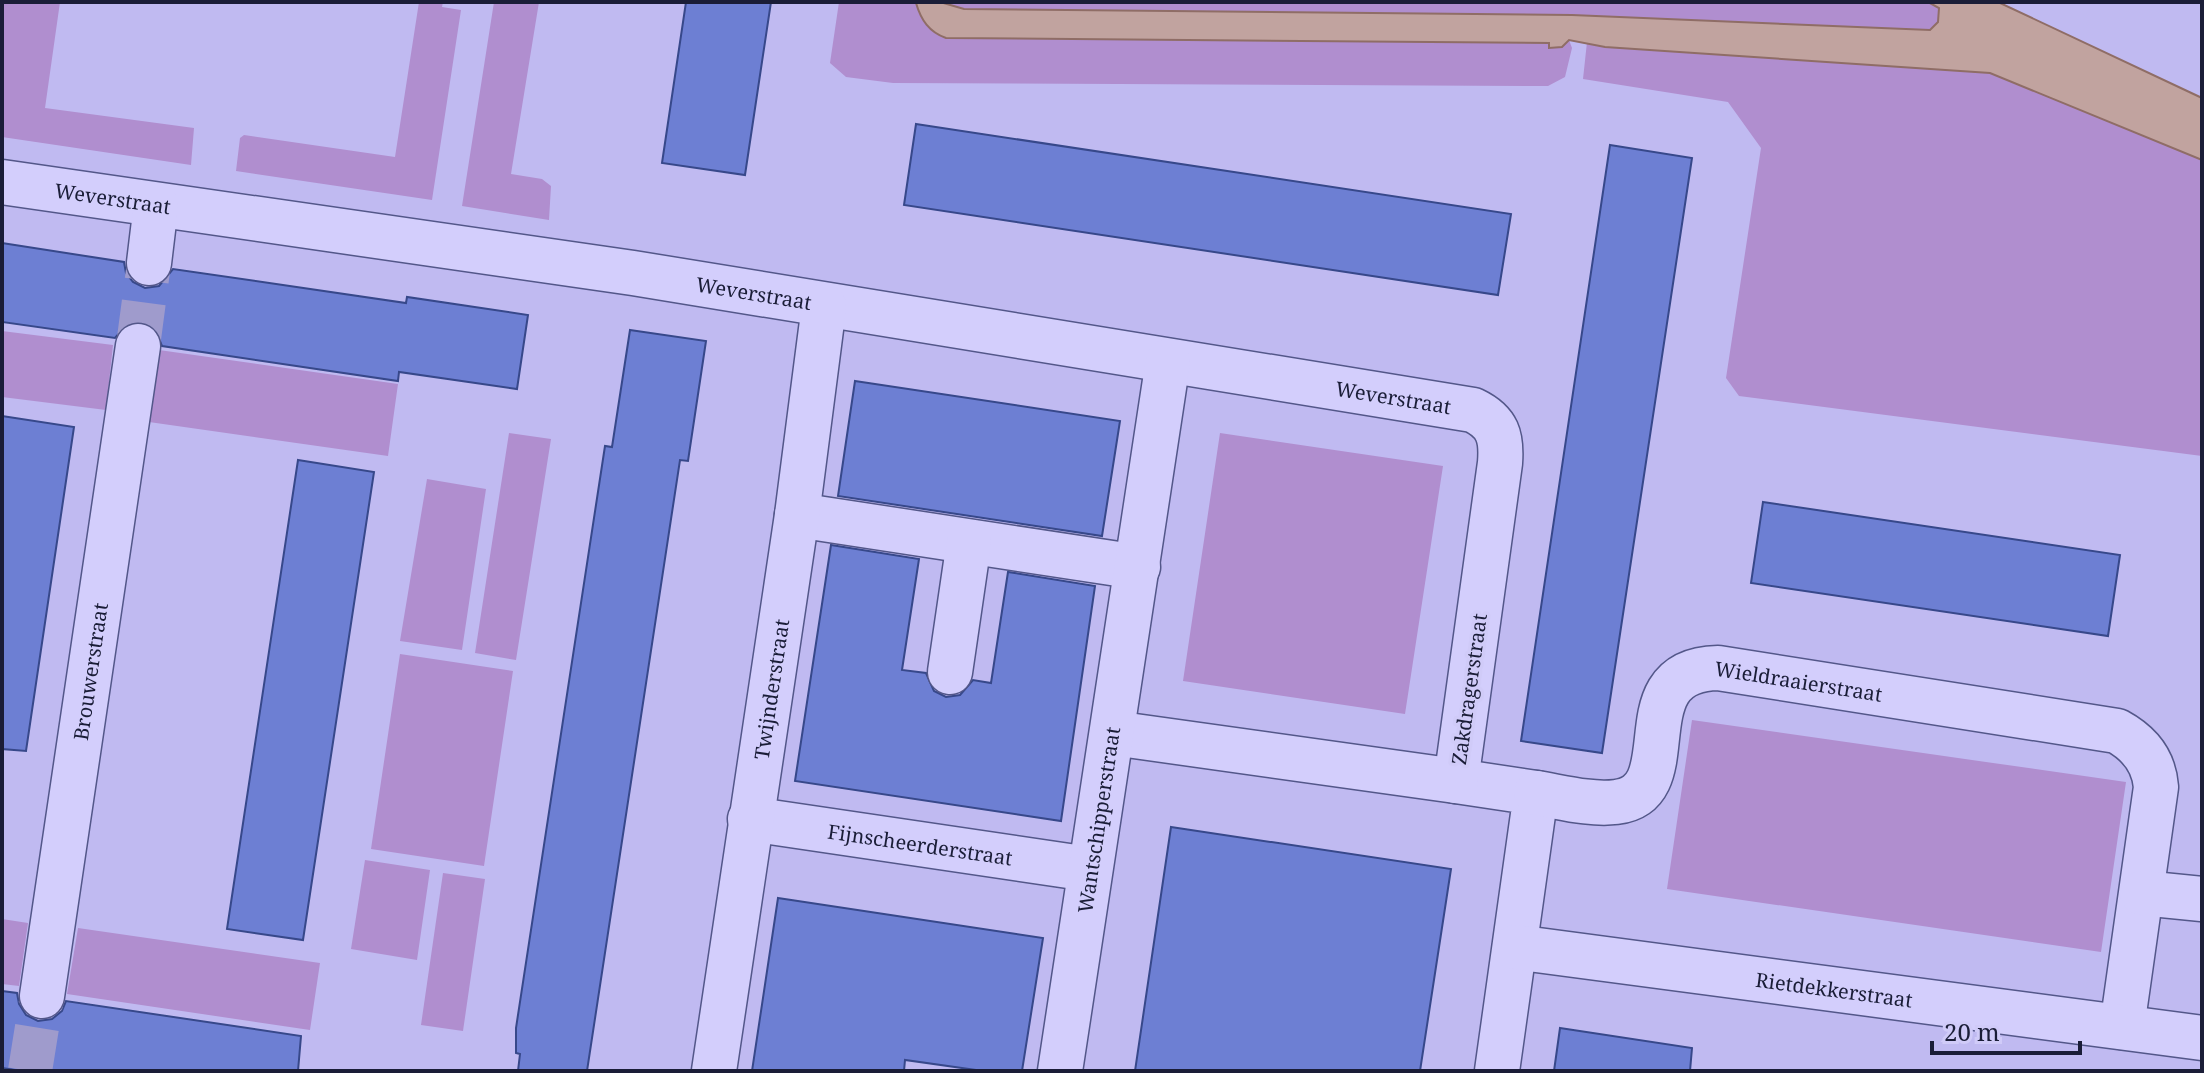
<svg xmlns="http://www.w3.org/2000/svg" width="2204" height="1073" viewBox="0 0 2204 1073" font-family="'Noto Serif',serif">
	<rect width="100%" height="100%" fill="#c0baf1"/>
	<path fill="#b08ecf" d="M 2,2 L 60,2 L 45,108 L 194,128 L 191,165 L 2,137 Z
		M 419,2 L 443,2 L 442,7 L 461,10 L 432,200 L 236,171 L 240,138 L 244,135 L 395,157 Z
		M 494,2 L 539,2 L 511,174 L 542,179 L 551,186 L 549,220 L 462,206 Z
		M 839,2 L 916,2 C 921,20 928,32 946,38 L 1550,43 L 1550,48 L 1562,47 L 1569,40 L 1572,48 L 1565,77 L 1548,86 L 893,83 L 846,77 L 830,63 Z
		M 940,2 L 1928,2 L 1939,8 L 1938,22 L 1930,30 L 1911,30 L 1572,15 L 964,9 Z
		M 1587,42 L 1604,47 L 1990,73 L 2202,160 L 2202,456 L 1739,396 L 1726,378 L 1761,148 L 1728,102 L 1583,79 Z
		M 2,331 L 113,345 L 106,410 L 2,397 Z
		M 159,350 L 398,384 L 388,456 L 149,422 Z
		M 509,433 L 551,439 L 516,660 L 475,653 Z
		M 1220,433 L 1443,466 L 1405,714 L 1183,681 Z
		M 427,479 L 486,489 L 462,650 L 400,641 Z
		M 400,654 L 513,671 L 484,866 L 371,849 Z
		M 1692,720 L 2126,782 L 2101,952 L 1667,889 Z
		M 365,860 L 430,870 L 417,960 L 351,949 Z
		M 443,873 L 485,879 L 463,1031 L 421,1025 Z
		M 2,919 L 28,923 L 19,986 L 2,984 Z
		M 78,928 L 320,963 L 310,1030 L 67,994 Z"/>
	<path fill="#c1a39f" stroke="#8f6d66" stroke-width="2" d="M 940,2 L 964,9 L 1572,15 L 1930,30 L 1938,22 L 1939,8 L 1928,2 L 1998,2 L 2202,98 L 2202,160 L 1990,73 L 1605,47 L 1569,40 L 1562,47 L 1549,48 L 1549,43 L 946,38 C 929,32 921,20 916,3 Z"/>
	<path fill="#6d7fd3" stroke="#37488a" stroke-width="2" d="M 686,2 L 771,2 L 745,175 L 662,163 Z
		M 916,124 L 1511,214 L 1498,295 L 904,205 Z
		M 1610,145 L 1692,158 L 1602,753 L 1521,741 Z
		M 2,243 L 124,262 L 126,273 L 133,282 L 145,288 L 159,286 L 173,269 L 406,303 L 407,297 L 528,315 L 517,389 L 399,372 L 398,381 L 162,346 L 154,327 L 141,321 L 128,323 L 115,338 L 2,322 Z
		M 630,330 L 706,341 L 688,461 L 680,460 L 587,1071 L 518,1071 L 520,1054 L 516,1053 L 516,1028 L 605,446 L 612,447 Z
		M 855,381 L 1120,421 L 1102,536 L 838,496 Z
		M 2,416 L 74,427 L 26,751 L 2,749 Z
		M 298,460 L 374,472 L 303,940 L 227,929 Z
		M 1763,502 L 2120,555 L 2108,636 L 1751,583 Z
		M 831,545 L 919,559 L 902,670 L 926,673 L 934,691 L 946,697 L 960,695 L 973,680 L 991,683 L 1008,572 L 1095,586 L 1061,821 L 795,781 Z
		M 1171,827 L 1451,869 L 1420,1071 L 1135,1071 Z
		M 778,898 L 1043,938 L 1022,1071 L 983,1071 L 905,1060 L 904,1071 L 752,1071 Z
		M 2,991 L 17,993 L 19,1004 L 26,1015 L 38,1021 L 52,1019 L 62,1011 L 66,1001 L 301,1036 L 298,1071 L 22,1071 L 2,1068 Z
		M 1560,1028 L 1692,1048 L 1690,1071 L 1554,1071 Z"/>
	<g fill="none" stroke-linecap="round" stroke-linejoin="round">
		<path stroke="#9f9bcc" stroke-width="44" stroke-dasharray="44 22" stroke-linecap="butt" d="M 138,346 L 149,263
			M 30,1071 L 42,996"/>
		<g stroke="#535789" stroke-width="47">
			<g id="minor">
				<path id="s1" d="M 2,182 L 633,273 L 1473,410 C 1498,422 1502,437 1500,463 L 1456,781 L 1536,793 L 1497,1071"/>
				<path d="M 149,263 L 156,205"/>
				<path d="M 797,515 L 1138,567"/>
				<path d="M 950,672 L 969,542"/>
				<path d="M 1113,733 L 1456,781"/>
				<path id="s2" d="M 1536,793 C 1561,797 1590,805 1616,802 C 1691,793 1618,670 1718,668 L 2117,731 C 2139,743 2154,761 2156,787 L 2122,1027"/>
				<path id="s3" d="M 750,819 L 1089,869"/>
				<path d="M 2142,893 L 2202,899"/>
				<path id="s4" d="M 1515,947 L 2202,1038"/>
				<path id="s5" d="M 42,996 L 138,346"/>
				<path id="s6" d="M 714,1071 L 797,515 L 824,306"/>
				<path id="s7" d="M 1060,1071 L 1168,361"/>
			</g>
		</g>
		<use href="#minor" stroke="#d3cefc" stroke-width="44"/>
	</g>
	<g text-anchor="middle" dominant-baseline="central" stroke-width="7" stroke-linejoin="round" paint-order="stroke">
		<g font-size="20" fill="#1a1d37" stroke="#d0cbf8">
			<text stroke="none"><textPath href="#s1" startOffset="112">Weverstraat</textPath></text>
			<text stroke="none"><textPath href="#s1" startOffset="760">Weverstraat</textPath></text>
			<text stroke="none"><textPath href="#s1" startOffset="1408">Weverstraat</textPath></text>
			<text stroke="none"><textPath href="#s5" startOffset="328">Brouwerstraat</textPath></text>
			<text stroke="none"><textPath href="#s2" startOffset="352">Wieldraaierstraat</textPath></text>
			<text stroke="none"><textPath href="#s6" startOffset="386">Twijnderstraat</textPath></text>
			<text transform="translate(1469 689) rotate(-82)">Zakdragerstraat</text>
			<text stroke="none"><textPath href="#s7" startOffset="254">Wantschipperstraat</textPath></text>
			<text stroke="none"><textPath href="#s3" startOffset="172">Fijnscheerderstraat</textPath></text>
			<text stroke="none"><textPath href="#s4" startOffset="322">Rietdekkerstraat</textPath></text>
		</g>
	</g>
	<rect width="2204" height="1073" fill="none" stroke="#1a1d37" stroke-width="8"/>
	<path d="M1932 1041v12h148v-12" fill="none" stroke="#1a1d37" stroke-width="4"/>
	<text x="1944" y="1041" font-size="24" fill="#1a1d37" stroke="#d0cbf8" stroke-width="6" paint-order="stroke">20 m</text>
</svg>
